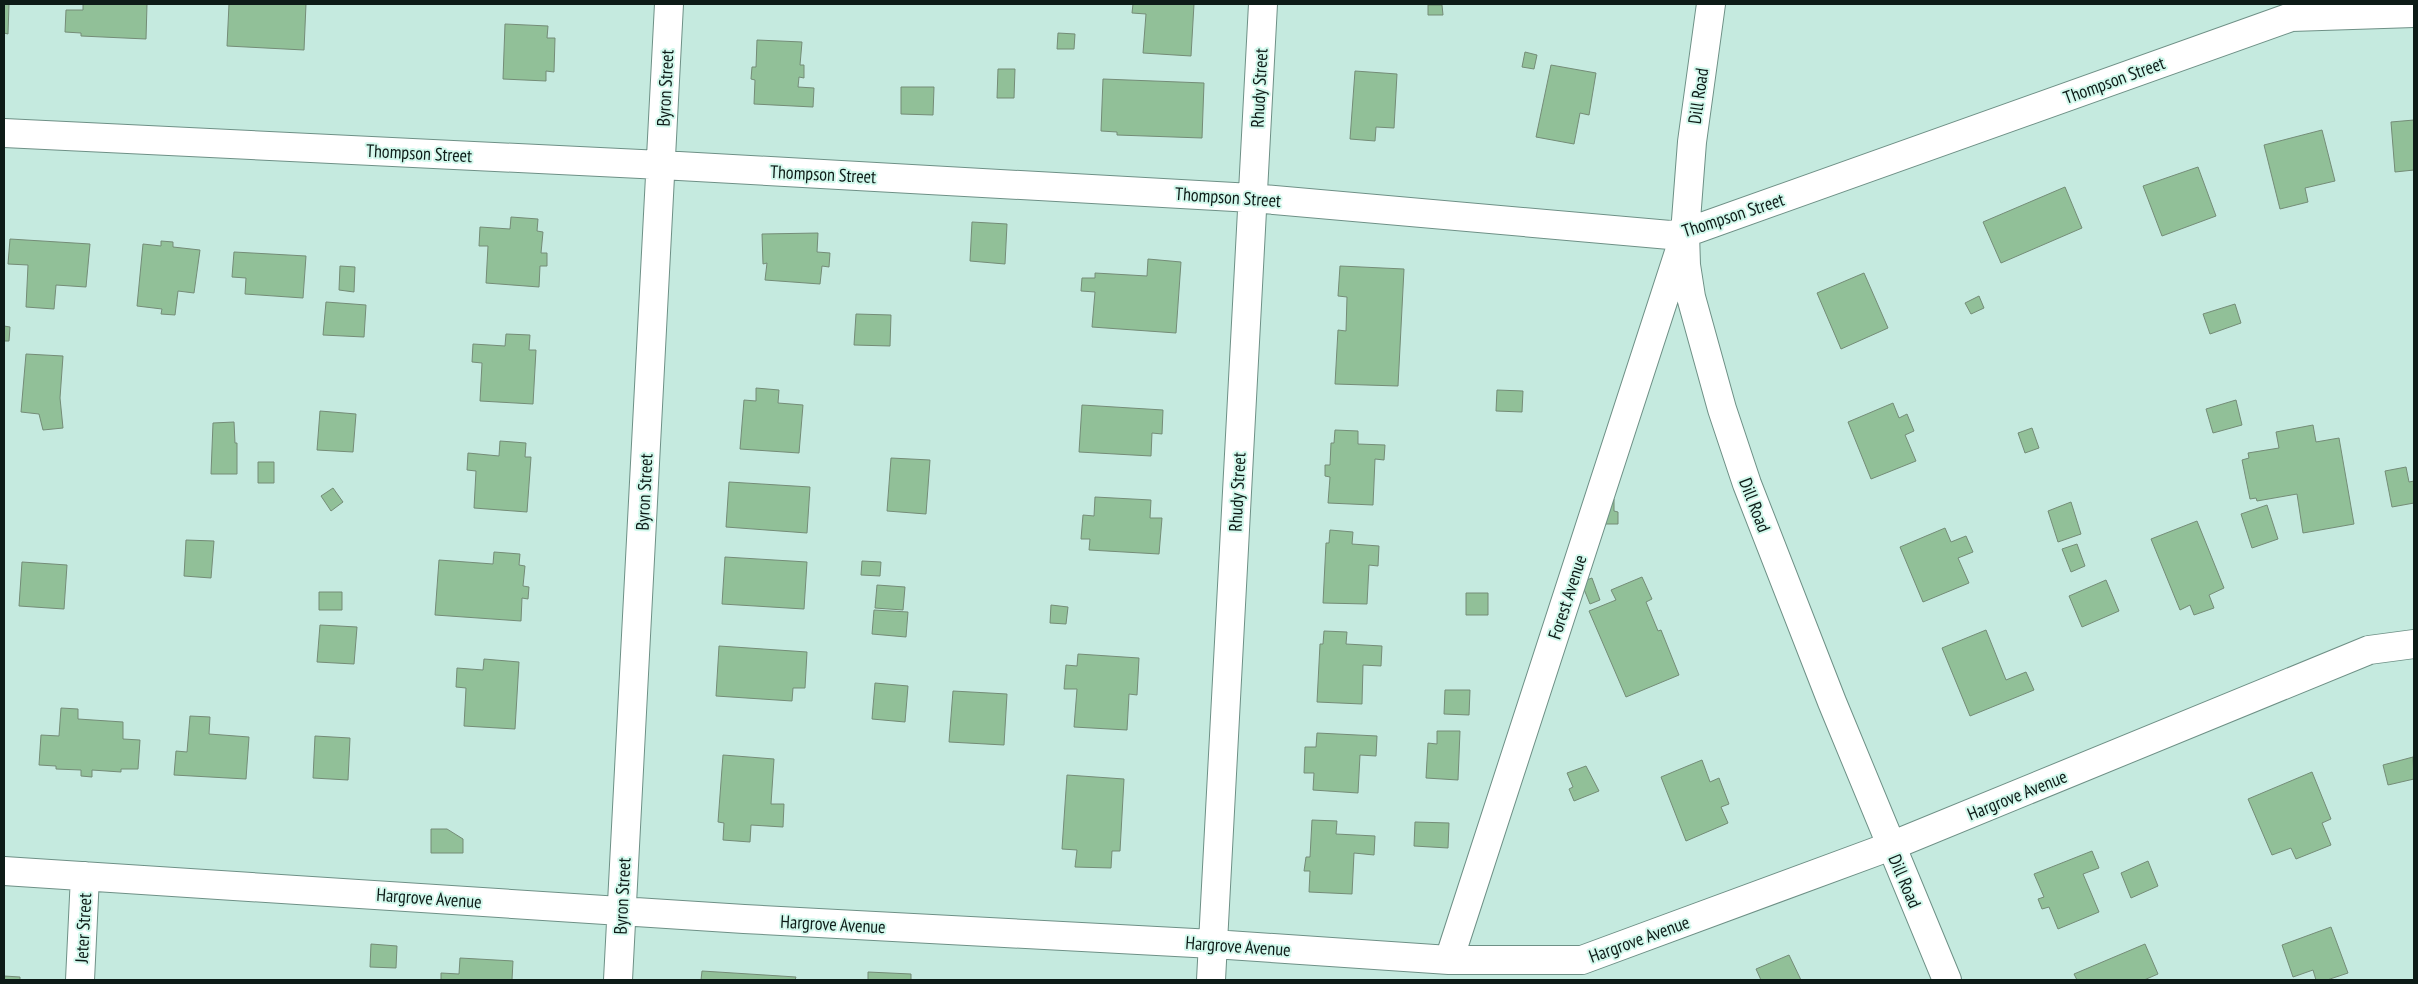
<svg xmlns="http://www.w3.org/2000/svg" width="2418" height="984" viewBox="0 0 2418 984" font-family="'PT Sans Narrow',sans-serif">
	<rect width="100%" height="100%" fill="#c5eadf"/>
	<path fill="#91c098" stroke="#748c77" d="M 4,4 L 9,4 L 8,34 L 4,33 Z
		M 83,4 L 147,4 L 146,39 L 81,36 L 81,33 L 65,32 L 66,10 L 83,10 Z
		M 229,4 L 306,4 L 304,50 L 227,46 Z
		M 1133,4 L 1194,4 L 1191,56 L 1143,53 L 1146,14 L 1132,13 Z
		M 1428,5 L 1442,5 L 1443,15 L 1428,15 Z
		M 505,24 L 548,26 L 547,38 L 555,38 L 554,72 L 546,71 L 546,81 L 503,79 Z
		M 1058,33 L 1075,34 L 1074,49 L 1057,49 Z
		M 757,40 L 802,42 L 800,65 L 804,65 L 804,78 L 799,77 L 798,87 L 814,88 L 813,107 L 754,104 L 755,80 L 751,79 L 752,67 L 756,67 Z
		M 1525,52 L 1537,55 L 1534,69 L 1522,67 Z
		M 1551,65 L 1596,73 L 1589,115 L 1580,113 L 1574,144 L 1536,137 Z
		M 998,69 L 1015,69 L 1014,98 L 997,98 Z
		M 1355,71 L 1397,74 L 1394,128 L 1376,127 L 1375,141 L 1350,139 Z
		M 1103,79 L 1204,83 L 1202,138 L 1117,135 L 1117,132 L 1101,131 Z
		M 901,87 L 934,87 L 933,115 L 901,114 Z
		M 2414,120 L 2414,170 L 2395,172 L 2391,122 Z
		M 2322,130 L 2335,181 L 2305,188 L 2308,202 L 2280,209 L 2264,145 Z
		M 2198,167 L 2216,216 L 2162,236 L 2143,186 Z
		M 2065,187 L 2082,228 L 2001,263 L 1983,222 Z
		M 511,217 L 538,219 L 537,231 L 543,232 L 541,253 L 547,253 L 547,266 L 540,266 L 539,287 L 486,283 L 488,246 L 479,246 L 480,227 L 510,229 Z
		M 972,222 L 1007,224 L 1005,264 L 970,261 Z
		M 818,233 L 817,252 L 830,253 L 829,267 L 822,266 L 820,284 L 765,280 L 767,263 L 763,264 L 762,234 Z
		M 10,239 L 90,244 L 86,287 L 56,285 L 54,309 L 26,307 L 28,265 L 8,264 Z
		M 161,241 L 173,242 L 173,247 L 200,250 L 194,293 L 178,291 L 175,315 L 161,314 L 162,309 L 137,306 L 143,244 L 161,246 Z
		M 234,252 L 306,256 L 303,298 L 245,294 L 246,278 L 232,277 Z
		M 1148,259 L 1181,262 L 1176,333 L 1092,327 L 1095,292 L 1081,291 L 1082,278 L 1095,278 L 1095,273 L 1147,276 Z
		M 340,266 L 355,267 L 354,292 L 339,290 Z
		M 1340,266 L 1404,269 L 1398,386 L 1335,384 L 1338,330 L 1346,331 L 1347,297 L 1338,296 Z
		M 1864,273 L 1888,328 L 1841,349 L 1817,293 Z
		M 1979,296 L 1984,308 L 1971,314 L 1965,303 Z
		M 326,302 L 366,305 L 364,337 L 323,335 Z
		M 2235,304 L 2241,323 L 2210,334 L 2203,314 Z
		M 856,314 L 891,315 L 890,346 L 854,345 Z
		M 4,326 L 10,327 L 9,341 L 4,341 Z
		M 506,334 L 530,335 L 529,350 L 536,350 L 533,404 L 480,401 L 482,363 L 472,362 L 473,344 L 505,346 Z
		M 26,354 L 63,356 L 60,398 L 63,428 L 43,430 L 39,414 L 21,412 Z
		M 756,388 L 779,390 L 778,403 L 803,405 L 799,453 L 740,449 L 744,400 L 756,401 Z
		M 1497,390 L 1523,391 L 1522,412 L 1496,411 Z
		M 2236,400 L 2242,425 L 2213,433 L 2206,409 Z
		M 1893,403 L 1899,418 L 1907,414 L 1914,431 L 1905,435 L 1916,461 L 1871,479 L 1848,422 Z
		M 1082,405 L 1163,410 L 1162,434 L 1152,433 L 1151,456 L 1079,452 Z
		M 320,411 L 356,414 L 353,452 L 317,450 Z
		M 234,422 L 235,443 L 237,443 L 237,474 L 211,474 L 213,423 Z
		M 2313,425 L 2316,442 L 2339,438 L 2354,524 L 2303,533 L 2297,494 L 2257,501 L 2256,498 L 2250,499 L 2242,460 L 2249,458 L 2248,453 L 2279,448 L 2276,432 Z
		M 2032,428 L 2039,448 L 2025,453 L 2018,433 Z
		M 1335,430 L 1358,431 L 1358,444 L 1385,445 L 1384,460 L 1375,459 L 1373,505 L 1328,503 L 1330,477 L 1325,476 L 1325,465 L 1330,465 L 1331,443 L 1334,443 Z
		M 500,441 L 526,443 L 525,457 L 531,457 L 527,512 L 474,508 L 476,471 L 467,470 L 468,453 L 499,456 Z
		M 891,458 L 930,460 L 926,514 L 887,511 Z
		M 258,462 L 274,462 L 274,483 L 258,483 Z
		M 2406,467 L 2409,482 L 2414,481 L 2414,503 L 2392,507 L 2385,471 Z
		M 729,482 L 810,487 L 807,533 L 726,527 Z
		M 333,488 L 343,502 L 331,511 L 321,496 Z
		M 1095,497 L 1151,500 L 1150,518 L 1162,518 L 1159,554 L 1089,550 L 1090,539 L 1081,539 L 1083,515 L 1094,516 Z
		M 1600,499 L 1614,499 L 1614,511 L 1618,512 L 1618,524 L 1602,524 Z
		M 2071,502 L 2081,534 L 2058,542 L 2048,511 Z
		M 2267,505 L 2278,539 L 2252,548 L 2241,514 Z
		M 2197,521 L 2224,588 L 2209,595 L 2214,608 L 2194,615 L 2190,605 L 2180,610 L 2151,539 Z
		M 1945,528 L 1951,542 L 1966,536 L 1973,552 L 1958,558 L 1969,583 L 1923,602 L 1900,547 Z
		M 1330,530 L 1353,532 L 1352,544 L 1379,546 L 1378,566 L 1369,565 L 1367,604 L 1323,603 L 1326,543 L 1329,543 Z
		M 186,540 L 214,541 L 211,578 L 184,576 Z
		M 2077,544 L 2085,566 L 2071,572 L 2062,549 Z
		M 494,552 L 520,554 L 519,565 L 525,566 L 523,586 L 529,587 L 528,599 L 522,598 L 521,621 L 435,615 L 439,560 L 493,564 Z
		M 725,557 L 807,562 L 804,609 L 722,604 Z
		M 862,561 L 881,562 L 880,576 L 861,575 Z
		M 22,562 L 67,565 L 64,609 L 19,606 Z
		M 1642,577 L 1652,599 L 1646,602 L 1658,631 L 1661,630 L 1679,675 L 1626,697 L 1589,611 L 1616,600 L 1611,590 Z
		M 1592,578 L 1600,600 L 1590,604 L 1581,582 Z
		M 2106,580 L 2119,611 L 2082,627 L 2069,596 Z
		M 877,585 L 905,587 L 903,610 L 875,608 Z
		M 319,592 L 342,592 L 342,610 L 319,610 Z
		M 1466,593 L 1488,593 L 1488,615 L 1466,615 Z
		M 1051,605 L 1068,607 L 1066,624 L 1050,623 Z
		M 874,610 L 908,612 L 906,637 L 872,634 Z
		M 320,625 L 357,627 L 354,664 L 317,662 Z
		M 1986,630 L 2006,680 L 2026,672 L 2034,690 L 1970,716 L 1942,648 Z
		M 1324,631 L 1347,632 L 1346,644 L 1382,646 L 1381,666 L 1363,665 L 1362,704 L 1317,702 L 1320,644 L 1323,644 Z
		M 719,646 L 807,652 L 805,688 L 793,688 L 792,701 L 716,696 Z
		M 1078,654 L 1139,658 L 1137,695 L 1129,694 L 1127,730 L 1074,727 L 1077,689 L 1064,689 L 1066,665 L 1077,666 Z
		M 484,659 L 519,662 L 515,729 L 464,726 L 466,688 L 456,687 L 457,668 L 483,670 Z
		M 875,683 L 908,686 L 905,722 L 872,719 Z
		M 1445,690 L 1470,690 L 1469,715 L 1444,714 Z
		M 953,691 L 1007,694 L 1004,745 L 949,742 Z
		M 61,708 L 78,709 L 78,719 L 123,722 L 123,739 L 140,740 L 138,769 L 121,769 L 121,772 L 92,770 L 92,777 L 81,776 L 81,770 L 56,769 L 56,766 L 39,765 L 41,735 L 59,736 Z
		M 190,716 L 210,717 L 209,734 L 249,737 L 246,779 L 174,775 L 176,751 L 187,752 Z
		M 1437,731 L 1460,731 L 1458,780 L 1426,778 L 1428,743 L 1437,744 Z
		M 1317,733 L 1377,736 L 1376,756 L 1360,755 L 1358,793 L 1313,790 L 1314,773 L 1304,773 L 1305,747 L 1316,747 Z
		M 315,736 L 350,738 L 348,780 L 313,778 Z
		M 723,755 L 774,759 L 771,804 L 784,804 L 783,827 L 751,825 L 750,842 L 723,840 L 724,823 L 718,822 Z
		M 2413,757 L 2414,779 L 2388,785 L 2383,765 Z
		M 1702,760 L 1710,782 L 1719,778 L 1729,804 L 1721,807 L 1728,823 L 1686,841 L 1661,777 Z
		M 1586,766 L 1599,791 L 1574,801 L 1569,789 L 1573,787 L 1567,773 Z
		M 2312,772 L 2331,819 L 2322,823 L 2331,845 L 2296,859 L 2291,848 L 2272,855 L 2248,799 Z
		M 1067,775 L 1124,779 L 1120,851 L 1112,851 L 1111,868 L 1075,867 L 1077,850 L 1062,849 Z
		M 1312,820 L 1337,821 L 1336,834 L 1375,836 L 1374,855 L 1354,853 L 1352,894 L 1309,892 L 1310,871 L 1304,871 L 1306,857 L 1310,857 Z
		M 1415,822 L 1449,823 L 1448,848 L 1414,846 Z
		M 431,829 L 447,829 L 463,839 L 463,853 L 431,853 Z
		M 2092,851 L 2099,868 L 2083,874 L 2099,912 L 2058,929 L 2049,907 L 2042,909 L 2038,899 L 2044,897 L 2034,874 Z
		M 2148,861 L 2158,886 L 2131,898 L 2121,873 Z
		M 2331,927 L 2348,973 L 2327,980 L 2316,980 L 2313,970 L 2293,977 L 2282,945 Z
		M 371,944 L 397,946 L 396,968 L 370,967 Z
		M 2145,944 L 2158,974 L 2144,980 L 2077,980 L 2074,974 Z
		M 1789,955 L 1801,980 L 1761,980 L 1756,969 Z
		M 460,958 L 513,961 L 512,980 L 441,980 L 441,973 L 459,974 Z
		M 702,971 L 796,977 L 795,980 L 701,980 Z
		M 868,972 L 911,974 L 911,980 L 868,980 Z
		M 4,976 L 20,977 L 20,980 L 4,980 Z"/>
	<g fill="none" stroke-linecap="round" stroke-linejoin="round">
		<g stroke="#6e9086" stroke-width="30">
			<path id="minor" d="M 1711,4 L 1692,142 L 1685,233 L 1686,265 L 1691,297 L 1722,409 L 1747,484 L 1832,702 L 1947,980
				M 4,133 L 661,165 L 1252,198 L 1670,235 L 1685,233 L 2291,17 L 2414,13
				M 4,871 L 744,919 L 1213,944 L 1449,960 L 1582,960 L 1891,846 L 2369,650 L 2414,644
				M 1449,960 L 1681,246
				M 80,980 L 85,876
				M 618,980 L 669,4
				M 1211,980 L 1263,4"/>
		</g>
		<use href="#minor" stroke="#fff" stroke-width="28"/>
	</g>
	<g text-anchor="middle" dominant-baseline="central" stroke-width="4" stroke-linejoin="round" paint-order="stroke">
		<g font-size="18" fill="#0d1b17" stroke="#d2f8ec">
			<text transform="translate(2114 80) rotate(-20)">Thompson Street</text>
			<text transform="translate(665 88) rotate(-87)">Byron Street</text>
			<text transform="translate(1259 88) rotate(-87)">Rhudy Street</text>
			<text transform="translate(1698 96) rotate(-82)">Dill Road</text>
			<text transform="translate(419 153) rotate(3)">Thompson Street</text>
			<text transform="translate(823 174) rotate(3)">Thompson Street</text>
			<text transform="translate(1228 197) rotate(4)">Thompson Street</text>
			<text transform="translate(1733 215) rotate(-18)">Thompson Street</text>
			<text transform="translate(644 492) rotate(-87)">Byron Street</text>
			<text transform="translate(1237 492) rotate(-87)">Rhudy Street</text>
			<text transform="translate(1755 505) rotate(69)">Dill Road</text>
			<text transform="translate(1567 597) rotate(-72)">Forest Avenue</text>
			<text transform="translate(2017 795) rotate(-22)">Hargrove Avenue</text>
			<text transform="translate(1905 881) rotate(67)">Dill Road</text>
			<text transform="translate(622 896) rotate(-87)">Byron Street</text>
			<text transform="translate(429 898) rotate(4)">Hargrove Avenue</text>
			<text transform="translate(833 924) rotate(3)">Hargrove Avenue</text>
			<text transform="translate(83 928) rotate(-87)">Jeter Street</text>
			<text transform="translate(1639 939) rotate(-20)">Hargrove Avenue</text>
			<text transform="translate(1238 946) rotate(4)">Hargrove Avenue</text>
		</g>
	</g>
	<rect width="2418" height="984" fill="none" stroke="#0d1b17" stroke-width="10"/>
</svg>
